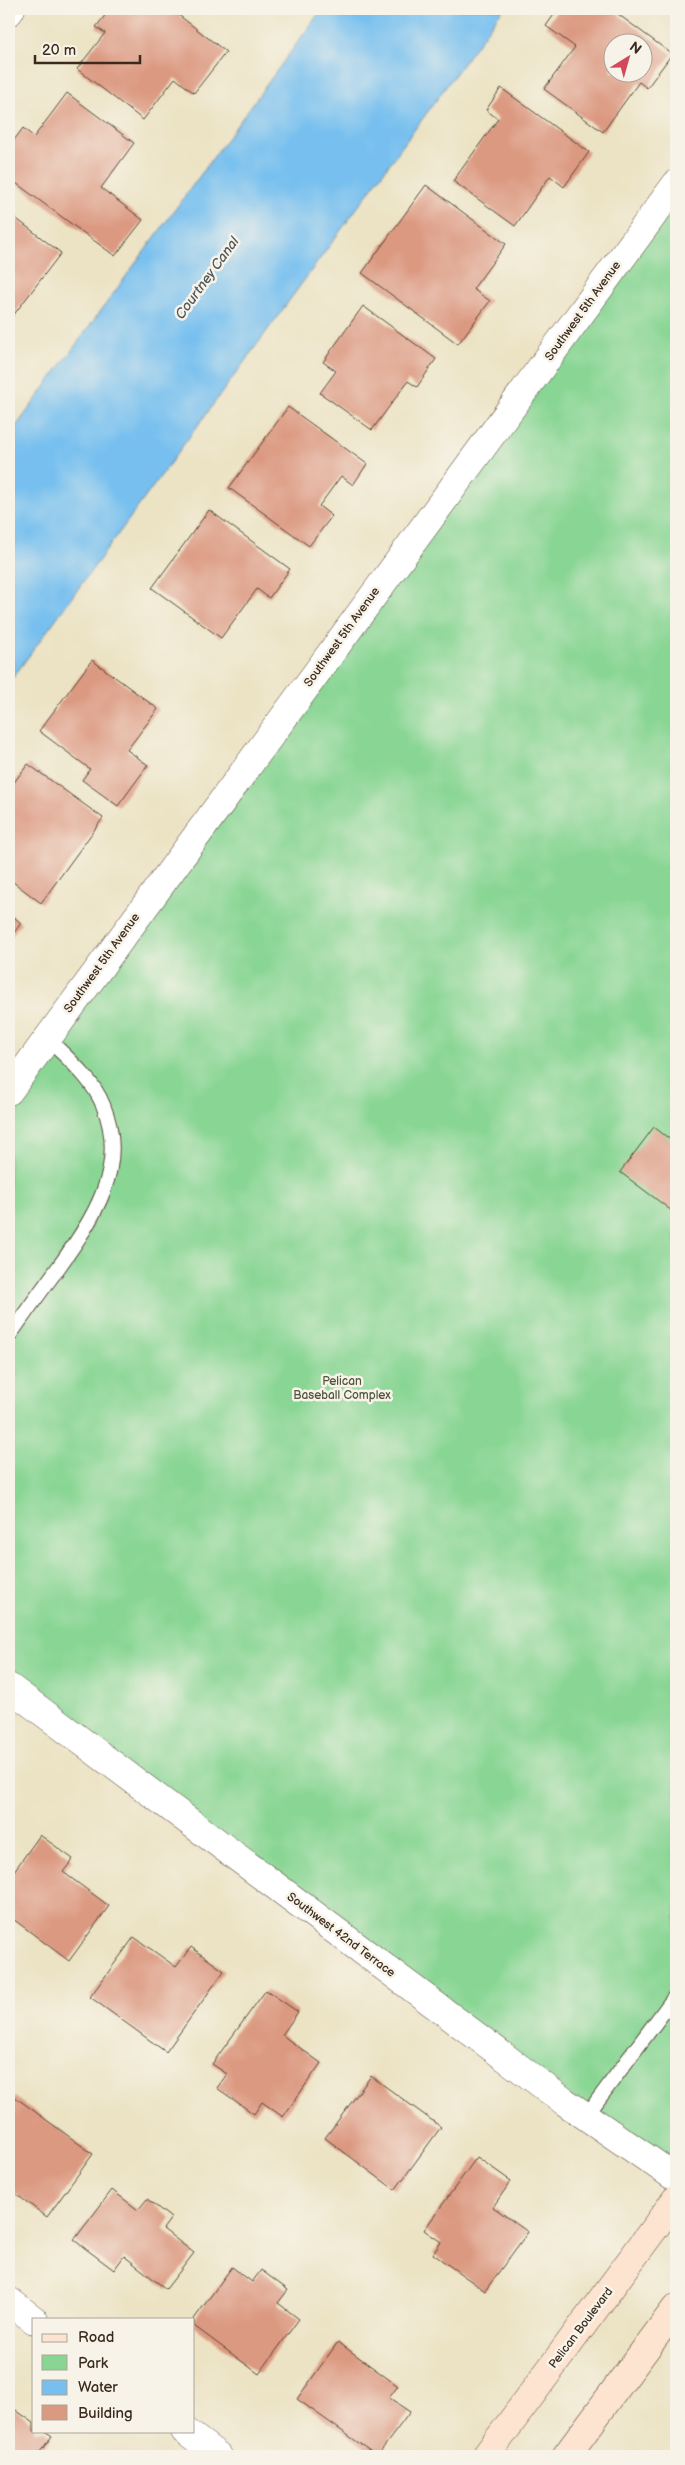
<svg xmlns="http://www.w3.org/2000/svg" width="685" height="2465" viewBox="0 0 685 2465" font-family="'Balsamiq Sans',sans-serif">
	<rect width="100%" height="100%" fill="#f7f3e8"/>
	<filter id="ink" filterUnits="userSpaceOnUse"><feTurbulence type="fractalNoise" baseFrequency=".02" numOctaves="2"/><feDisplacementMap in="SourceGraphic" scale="10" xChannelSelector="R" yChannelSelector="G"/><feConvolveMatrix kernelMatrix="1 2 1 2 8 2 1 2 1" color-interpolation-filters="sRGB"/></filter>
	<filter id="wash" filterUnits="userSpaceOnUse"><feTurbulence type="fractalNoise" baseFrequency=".0096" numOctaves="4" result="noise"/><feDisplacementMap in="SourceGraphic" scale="20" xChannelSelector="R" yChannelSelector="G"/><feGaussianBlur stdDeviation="1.12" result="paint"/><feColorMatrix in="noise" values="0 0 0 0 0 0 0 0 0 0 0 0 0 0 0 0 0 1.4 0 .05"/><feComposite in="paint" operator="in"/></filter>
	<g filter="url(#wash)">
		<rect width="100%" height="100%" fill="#ece3c4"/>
		<path fill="#89d694" stroke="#628059" d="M 676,184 L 676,2147 L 661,2167 L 9,1686 L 9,1091 Z"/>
		<path fill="#76bfef" stroke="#587486" d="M 322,9 L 503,9 L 9,683 L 9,436 Z"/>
		<g id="blocks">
			<path fill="#dc9981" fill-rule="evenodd" d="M 110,9 L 171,9 L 226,52 L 194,93 L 175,78 L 143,120 L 77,69 L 105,33 L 96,27 Z
				M 558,9 L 611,9 L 672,54 L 647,88 L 639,82 L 603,132 L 544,89 L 575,47 L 546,26 ZM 612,42 L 642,42 L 642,72 L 612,72 Z
				M 501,88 L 589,152 L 564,187 L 550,176 L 515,226 L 453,181 L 498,119 L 486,110 Z
				M 67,93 L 134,143 L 101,188 L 143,220 L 115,256 L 9,178 L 9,147 L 23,128 L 34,137 Z
				M 426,185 L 506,244 L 473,289 L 490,301 L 458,344 L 362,273 Z
				M 9,213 L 61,253 L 9,321 Z
				M 363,306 L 436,359 L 417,387 L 408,381 L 372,430 L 320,393 L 336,371 L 323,362 Z
				M 288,407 L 367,464 L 353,485 L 341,476 L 319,506 L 332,516 L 309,546 L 229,488 Z
				M 209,510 L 290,569 L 269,598 L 257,589 L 221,638 L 152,588 Z
				M 92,660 L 158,709 L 127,750 L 148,765 L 118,806 L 82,780 L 90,769 L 39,731 Z
				M 28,764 L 103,818 L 41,903 L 9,879 L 9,789 Z
				M 9,913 L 21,923 L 9,940 Z
				M 654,1127 L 676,1144 L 676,1214 L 620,1172 Z
				M 40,1835 L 73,1859 L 63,1872 L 109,1906 L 69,1961 L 9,1916 L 9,1878 Z
				M 134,1937 L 176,1967 L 191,1947 L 224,1971 L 166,2052 L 90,1997 Z
				M 266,1990 L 298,2012 L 282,2035 L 321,2063 L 283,2117 L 262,2102 L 254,2114 L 217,2088 L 227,2074 L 212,2064 Z
				M 371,2076 L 441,2127 L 395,2190 L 325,2138 Z
				M 15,2097 L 93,2154 L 47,2217 L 9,2189 L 9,2106 Z
				M 477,2157 L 511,2181 L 493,2207 L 528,2232 L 485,2291 L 433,2254 L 441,2242 L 424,2230 Z
				M 112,2190 L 138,2210 L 147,2199 L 171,2218 L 163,2229 L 194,2253 L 166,2289 L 124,2256 L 114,2270 L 74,2240 Z
				M 232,2267 L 252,2282 L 261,2270 L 288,2290 L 278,2303 L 299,2319 L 259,2374 L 194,2326 L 194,2319 Z
				M 338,2342 L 398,2386 L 389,2398 L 410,2412 L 377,2456 L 297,2399 Z
				M 10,2406 L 34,2423 L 34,2431 L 45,2431 L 52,2436 L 37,2456 L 9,2456 Z"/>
		</g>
	</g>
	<g filter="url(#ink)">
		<use href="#blocks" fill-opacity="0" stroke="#564637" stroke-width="1"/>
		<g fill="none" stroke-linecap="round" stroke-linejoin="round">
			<g stroke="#564637" stroke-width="16">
				<path id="lane" d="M 9,1336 C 25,1313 41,1291 58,1268 C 93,1219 129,1167 103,1105 C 92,1078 67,1058 47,1038
					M 586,2116 L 676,1995"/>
			</g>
			<g stroke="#564637" stroke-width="29">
				<path id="street" d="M 9,12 L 11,9
					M 9,1091 L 676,184
					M 9,1687 L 565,2102 L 676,2178
					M 9,2301 L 34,2320
					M 185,2431 L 218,2456"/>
			</g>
			<g stroke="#564637" stroke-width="29">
				<path id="secondary" d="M 486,2456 L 676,2199
					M 566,2456 L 676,2308"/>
			</g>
			<use href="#lane" stroke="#fff" stroke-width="14"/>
			<use href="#street" stroke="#fff" stroke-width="28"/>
			<use href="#secondary" stroke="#fde4d1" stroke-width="28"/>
		</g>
	</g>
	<g text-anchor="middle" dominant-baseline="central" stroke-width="5" stroke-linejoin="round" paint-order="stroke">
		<g font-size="12" fill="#3b2a1e" stroke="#f7f3e8">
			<text transform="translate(583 311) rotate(-54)">Southwest 5th Avenue</text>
			<text transform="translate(342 637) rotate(-54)">Southwest 5th Avenue</text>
			<text transform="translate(102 963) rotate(-54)">Southwest 5th Avenue</text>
			<text transform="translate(341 1935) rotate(37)">Southwest 42nd Terrace</text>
			<text transform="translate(581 2328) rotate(-53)">Pelican Boulevard</text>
		</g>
		<g font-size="12" fill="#4e553c" stroke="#f7f3e8">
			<text x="342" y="1381">Pelican<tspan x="342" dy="14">Baseball Complex</tspan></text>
		</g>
		<g font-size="14" font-style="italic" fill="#4d575d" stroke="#f7f3e8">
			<text transform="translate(207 278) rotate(-54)">Courtney Canal</text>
		</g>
	</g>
	<rect width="685" height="2465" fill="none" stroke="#f7f3e8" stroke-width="30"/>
	<rect x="32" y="2318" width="162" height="115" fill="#f7f3e8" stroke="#aca397"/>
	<rect x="42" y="2334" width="25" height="8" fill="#fde4d1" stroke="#aca397"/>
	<text x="78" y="2342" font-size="15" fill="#3b2a1e">Road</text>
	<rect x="42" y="2355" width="25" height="15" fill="#89d694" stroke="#aca397"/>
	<text x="78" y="2368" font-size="15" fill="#3b2a1e">Park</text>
	<rect x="42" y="2380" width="25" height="15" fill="#76bfef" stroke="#aca397"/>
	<text x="78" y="2392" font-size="15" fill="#3b2a1e">Water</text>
	<rect x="42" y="2405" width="25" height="15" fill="#dc9981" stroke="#aca397"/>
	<text x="78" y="2418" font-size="15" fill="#3b2a1e">Building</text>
	<g transform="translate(628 58) rotate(37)"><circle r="24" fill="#f7f3e8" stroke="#aca397"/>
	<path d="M0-4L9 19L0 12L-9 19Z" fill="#d1495b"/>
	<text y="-8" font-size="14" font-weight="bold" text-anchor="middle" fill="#3b2a1e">N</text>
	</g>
	<path d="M35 55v8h105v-8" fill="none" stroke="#3b2a1e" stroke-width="2.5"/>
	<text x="42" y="55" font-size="15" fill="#3b2a1e" stroke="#f7f3e8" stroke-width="4" paint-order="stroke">20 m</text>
</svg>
